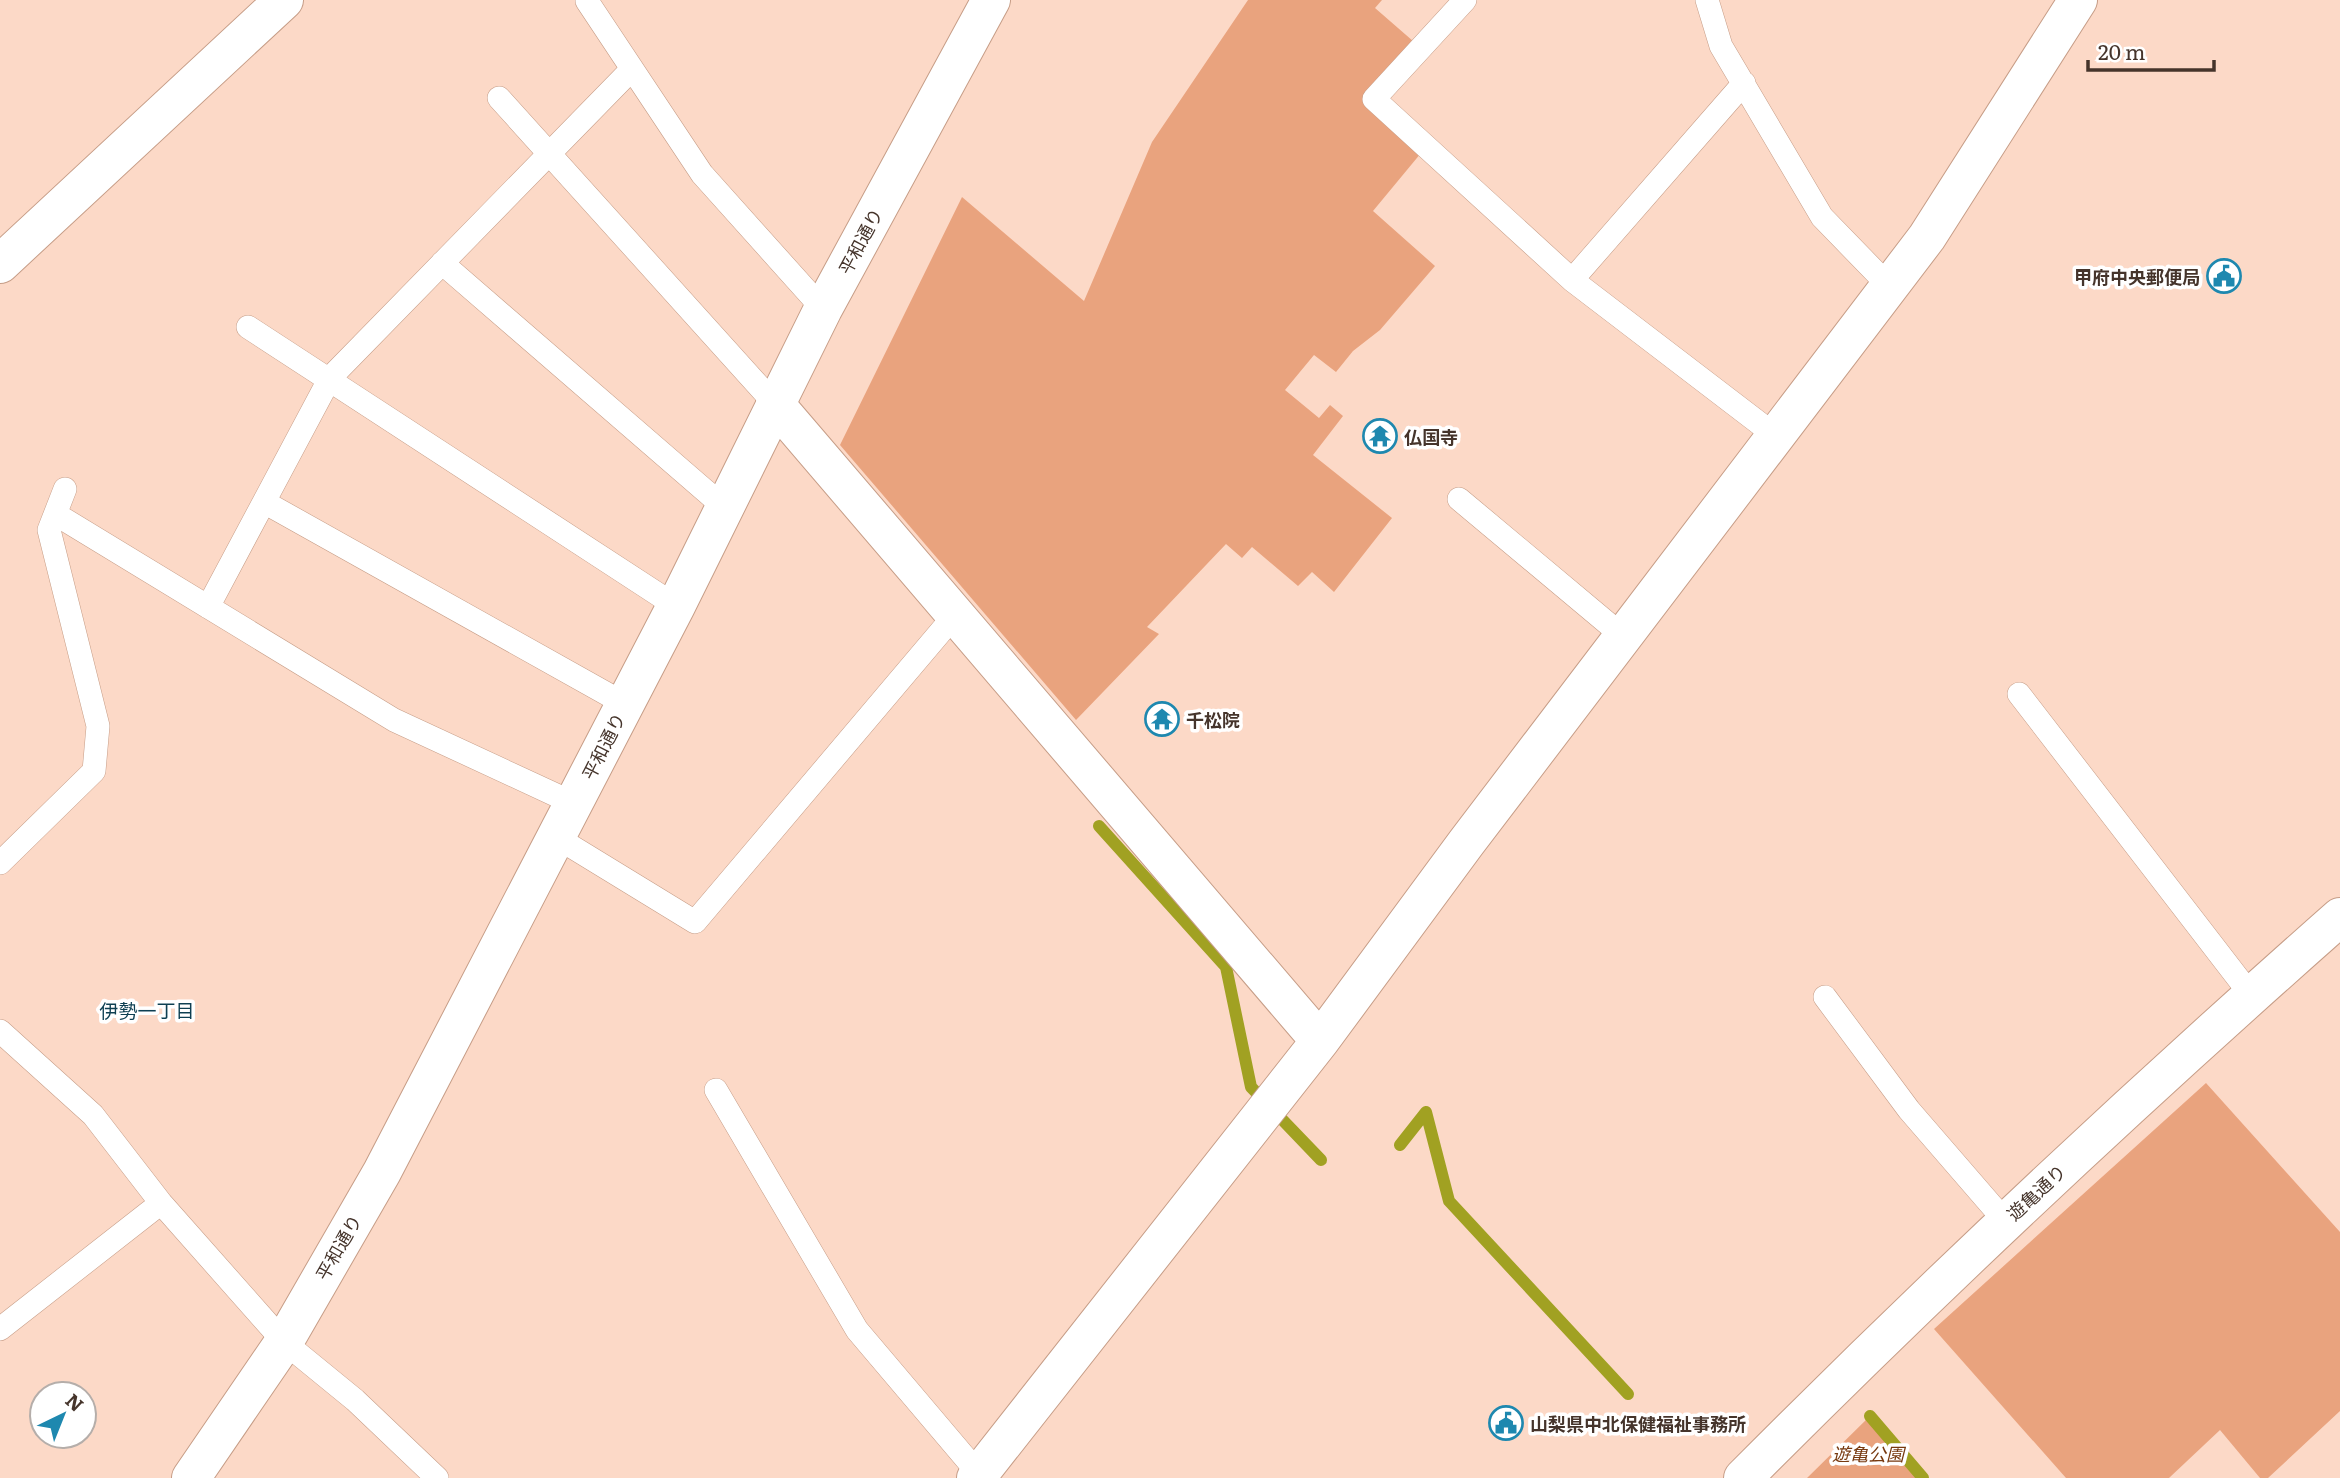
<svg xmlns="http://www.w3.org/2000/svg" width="2340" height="1478" viewBox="0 0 2340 1478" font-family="Literata,'Noto Sans JP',serif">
	<rect width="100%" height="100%" fill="#fcd9c7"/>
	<path fill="#e9a37e" d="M 1248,0 L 1382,0 L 1375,8 L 1421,48 L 1374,99 L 1426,147 L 1373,211 L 1435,266 L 1380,330 L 1353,351 L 1336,372 L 1314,355 L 1285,390 L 1319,418 L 1330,405 L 1343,416 L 1313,455 L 1392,518 L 1334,592 L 1312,572 L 1298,586 L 1252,547 L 1242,558 L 1226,544 L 1147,627 L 1159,634 L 1076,720 L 840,445 L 962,197 L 1084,301 L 1152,142 Z
		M 2206,1083 L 2340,1232 L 2340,1411 L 2268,1478 L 2260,1478 L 2220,1430 L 2169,1478 L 2066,1478 L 1934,1329 Z
		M 1870,1416 L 1923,1478 L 1807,1478 Z"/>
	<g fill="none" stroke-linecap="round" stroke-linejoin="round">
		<path stroke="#a1a122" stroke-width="12" d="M 1099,826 L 1226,967 L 1251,1087 L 1321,1160
			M 1400,1145 L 1426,1112 L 1449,1201 L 1628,1394
			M 1870,1416 L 1923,1478"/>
		<g stroke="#c69d87" stroke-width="24">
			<path id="lane" d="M 1465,0 L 1374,99 L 1572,280 L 1776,436
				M 1707,0 L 1721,46 L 1822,217 L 1889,286
				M 587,1 L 702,174 L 823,309
				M 499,98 L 775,404
				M 442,263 L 724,507
				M 1572,280 L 1744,83
				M 248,327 L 676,606
				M 1459,499 L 1624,637
				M 264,502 L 625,704
				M 57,515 L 394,720 L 573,803
				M 208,607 L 330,378 L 632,69
				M 2019,694 L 2251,995
				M 556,837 L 695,922 L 954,616
				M 0,863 L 94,771 L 98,726 L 49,530 L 65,489
				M 1825,997 L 1909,1110 L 2005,1221
				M 0,1031 L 93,1115 L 161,1203 L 284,1342 L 355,1400 L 437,1478
				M 716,1090 L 857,1330 L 979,1474
				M 0,1329 L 161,1203"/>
		</g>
		<g stroke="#c69d87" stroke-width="40">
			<path id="street" d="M 0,264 L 284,0
				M 775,404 L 1320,1041
				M 976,1478 L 1320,1041 L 1466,843 L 1927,237 L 2078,0"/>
		</g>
		<g stroke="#c69d87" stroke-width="40">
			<path id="primary" d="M 1743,1478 C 1936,1284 2135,1098 2340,917"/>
		</g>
		<g stroke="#c69d87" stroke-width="40">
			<path id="highway" d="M 191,1478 L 284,1342 L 382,1172 L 676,606 L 823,309 L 991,0"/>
		</g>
		<use href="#lane" stroke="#fff" stroke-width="23"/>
		<use href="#street" stroke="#fff" stroke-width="38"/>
		<use href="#primary" stroke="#fff" stroke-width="38"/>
		<use href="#highway" stroke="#fff" stroke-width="38"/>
	</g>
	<defs>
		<g id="civic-ring" transform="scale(1.75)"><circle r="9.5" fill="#fff" stroke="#1e88af" stroke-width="1.5"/><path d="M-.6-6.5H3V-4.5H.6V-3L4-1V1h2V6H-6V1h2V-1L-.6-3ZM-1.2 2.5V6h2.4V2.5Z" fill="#1e88af"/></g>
		<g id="temple-ring" transform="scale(1.75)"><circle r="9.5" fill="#fff" stroke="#1e88af" stroke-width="1.5"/><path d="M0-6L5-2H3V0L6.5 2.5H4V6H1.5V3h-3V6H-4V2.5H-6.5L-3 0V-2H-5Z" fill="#1e88af"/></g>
	</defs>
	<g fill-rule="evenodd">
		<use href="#civic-ring" x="2224" y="276"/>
		<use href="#temple-ring" x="1380" y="436"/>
		<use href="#temple-ring" x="1162" y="719"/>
		<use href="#civic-ring" x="1506" y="1423"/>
	</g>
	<g text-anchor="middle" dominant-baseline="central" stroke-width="7" stroke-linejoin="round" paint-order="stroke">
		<g font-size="18" fill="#45342b" stroke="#fff">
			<text transform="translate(860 241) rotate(-62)">平和通り</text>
			<text transform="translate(603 746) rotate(-63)">平和通り</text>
			<text transform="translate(2036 1192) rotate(-43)">遊亀通り</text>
			<text transform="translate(338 1247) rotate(-60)">平和通り</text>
		</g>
		<g font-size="18" font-weight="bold" fill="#45342b" stroke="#fff" text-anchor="start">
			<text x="2200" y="276" text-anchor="end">甲府中央郵便局</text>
			<text x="1404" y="436">仏国寺</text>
			<text x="1186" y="719">千松院</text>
			<text x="1530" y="1423">山梨県中北保健福祉事務所</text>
		</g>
		<g font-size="18" font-style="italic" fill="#77390f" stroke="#fff">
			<text x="1868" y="1453">遊亀公園</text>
		</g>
		<g font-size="19" fill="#0e3f52" stroke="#fff">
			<text x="147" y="1010">伊勢一丁目</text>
		</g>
	</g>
	<g transform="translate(63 1415) rotate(43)"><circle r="33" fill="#ffffff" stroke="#b5aeaa" stroke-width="2"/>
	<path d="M0-5L12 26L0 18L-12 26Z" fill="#1e88af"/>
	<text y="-10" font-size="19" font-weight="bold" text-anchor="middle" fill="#45342b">N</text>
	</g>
	<path d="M2088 60v10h126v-10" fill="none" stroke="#45342b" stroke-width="3.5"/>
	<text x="2098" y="60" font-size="21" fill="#45342b" stroke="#ffffff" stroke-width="5" paint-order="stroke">20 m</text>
</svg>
